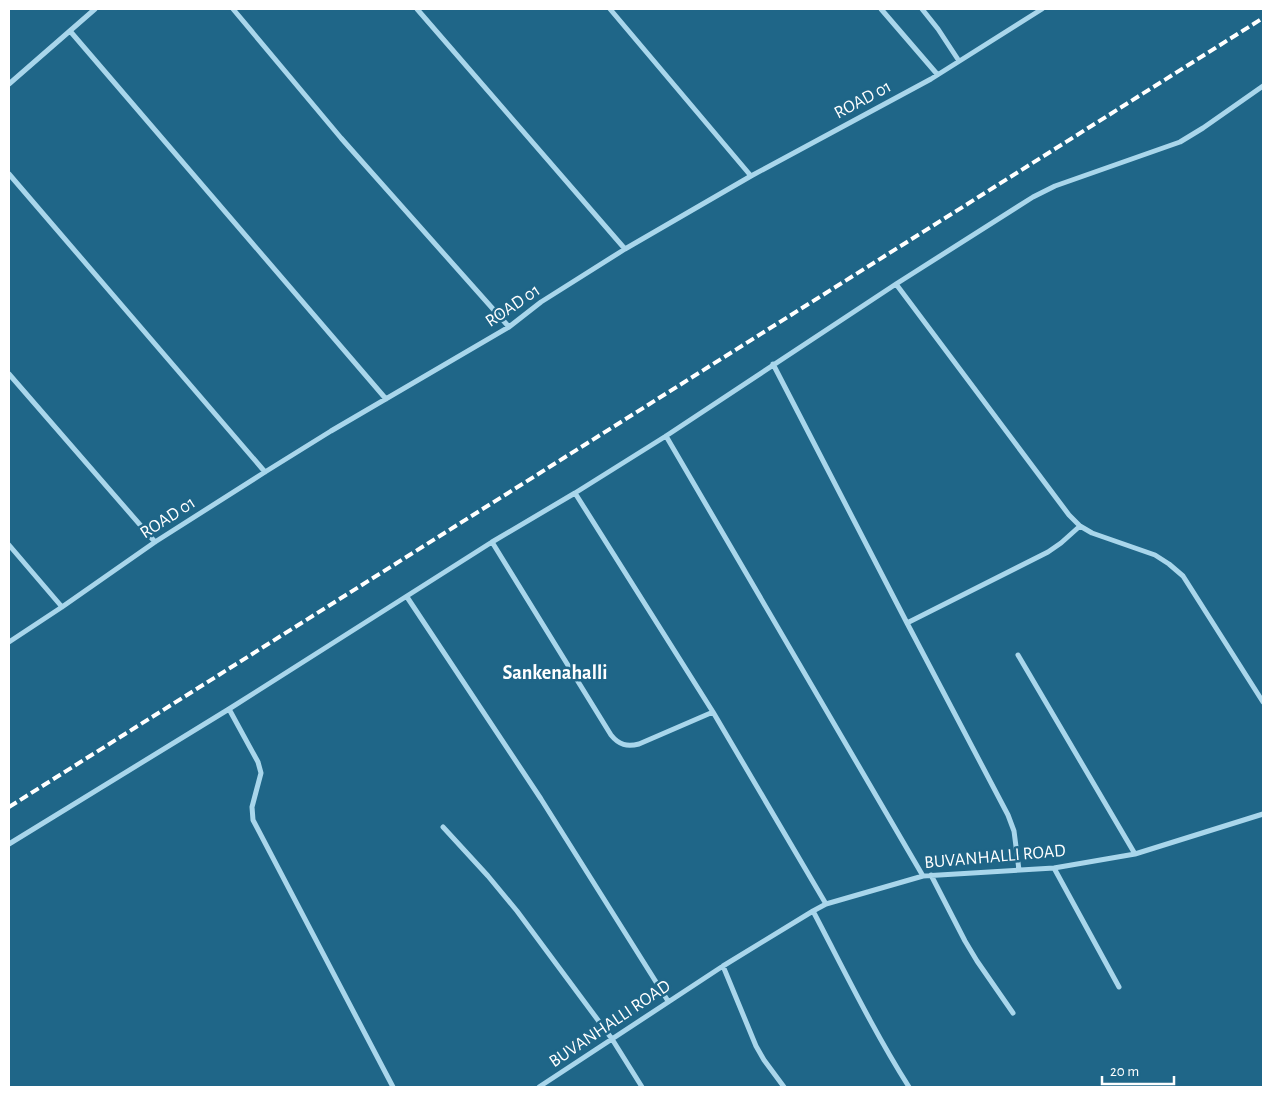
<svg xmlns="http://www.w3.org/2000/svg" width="1272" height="1096" viewBox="0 0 1272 1096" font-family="'Alegreya Sans',sans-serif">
	<rect width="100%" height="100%" fill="#1f6688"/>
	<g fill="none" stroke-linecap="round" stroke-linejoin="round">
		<path stroke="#a9d6eb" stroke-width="5" d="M 233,9 L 341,138 L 509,327
			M 417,9 L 625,249
			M 610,9 L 751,176
			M 881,9 L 937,74
			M 922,9 L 938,29 L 959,61
			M 70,31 L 386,399
			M 9,84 L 95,9
			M 9,174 L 265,472
			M 896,284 L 1069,515 L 1080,526 L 1092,533 L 1155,555 L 1169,564 L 1183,576 L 1263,702
			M 773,364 L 907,623 L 1008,815 L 1014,831 L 1019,870
			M 9,374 L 155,542
			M 666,436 L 923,876
			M 575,493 L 713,712 L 826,904
			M 492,542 L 611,735 C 619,745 627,747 639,744 L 713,712
			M 9,545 L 62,607
			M 407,597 L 541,799 L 668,1001
			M 907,623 L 1048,552 L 1061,543 L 1080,526
			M 9,642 L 62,607 L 155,542 L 265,472 L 331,431 L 509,327 L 541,302 L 625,249 L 751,176 L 931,79 L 1042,9
			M 1018,655 L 1135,854
			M 229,709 L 258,762 L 261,773 L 252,807 L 253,820 L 393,1087
			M 443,827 L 488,876 L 517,911 L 612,1039 L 642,1087
			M 9,844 L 229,709 L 492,542 L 575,493 L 666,436 L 896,284 L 1033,197 L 1055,186 L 1180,142 L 1203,128 L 1263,86
			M 1054,868 L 1119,987
			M 931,875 L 965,941 L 977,961 L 1013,1013
			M 813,911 C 844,970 873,1030 909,1087
			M 723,966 L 756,1046 L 764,1060 L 784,1087
			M 539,1087 L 723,966 L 813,911 L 826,904 L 923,876 L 1054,868 L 1135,854 L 1263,814"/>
		<path stroke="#fff" stroke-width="4" stroke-dasharray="9 4" stroke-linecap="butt" d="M 9,807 L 1263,18"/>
	</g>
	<g text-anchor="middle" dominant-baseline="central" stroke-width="5" stroke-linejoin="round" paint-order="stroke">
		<g font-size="18" fill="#fff" stroke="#1f6688">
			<text transform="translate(863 100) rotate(-28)">ROAD 01</text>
			<text transform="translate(513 306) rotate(-34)">ROAD 01</text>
			<text transform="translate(168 518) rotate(-33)">ROAD 01</text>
			<text transform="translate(995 857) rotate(-5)">BUVANHALLI ROAD</text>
			<text transform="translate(610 1024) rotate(-34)">BUVANHALLI ROAD</text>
		</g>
		<g font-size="20" font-weight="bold" fill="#fff" stroke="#1f6688">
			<text x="555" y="673">Sankenahalli</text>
		</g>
	</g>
	<rect width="1272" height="1096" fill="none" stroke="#ffffff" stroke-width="20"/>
	<path d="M1102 1076v8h72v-8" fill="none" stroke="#ffffff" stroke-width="2.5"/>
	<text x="1110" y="1076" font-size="15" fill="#ffffff" stroke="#1f6688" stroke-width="4" paint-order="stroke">20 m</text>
</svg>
